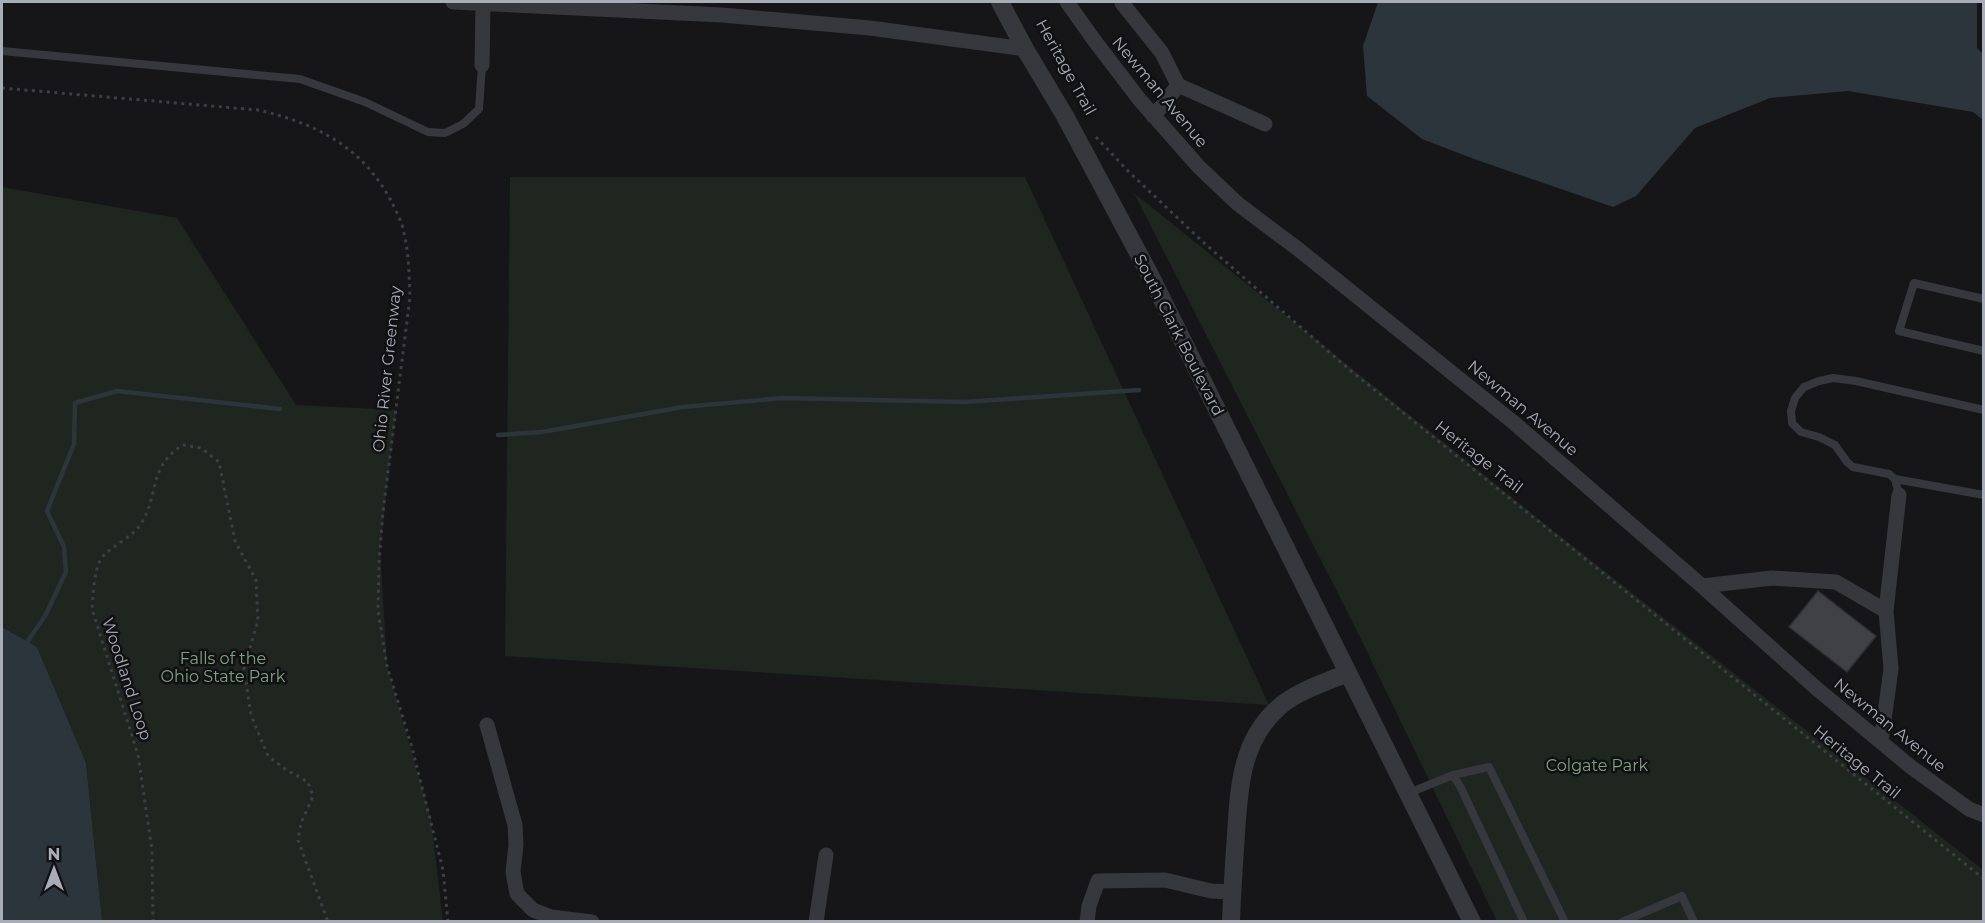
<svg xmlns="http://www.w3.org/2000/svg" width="1985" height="923" viewBox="0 0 1985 923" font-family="Montserrat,sans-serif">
	<rect width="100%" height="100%" fill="#161618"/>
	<path fill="#1e261f" d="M 510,177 L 1025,177 L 1269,705 L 505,656 Z
		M 2,187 L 177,218 L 296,405 L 396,410 L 380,549 L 387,666 L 431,819 L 443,921 L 102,921 L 86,763 L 37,647 L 2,627 Z
		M 1134,193 L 1550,528 L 1983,870 L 1983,921 L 1497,921 L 1356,629 Z"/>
	<path fill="#2c353c" d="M 1378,2 L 1977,2 L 1977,48 L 1983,54 L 1983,120 L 1973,112 L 1848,91 L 1770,98 L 1695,128 L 1636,196 L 1613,207 L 1474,159 L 1422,139 L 1367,96 L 1363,46 Z
		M 2,627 L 37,647 L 86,763 L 102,921 L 2,921 Z"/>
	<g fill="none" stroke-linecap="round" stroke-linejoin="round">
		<path stroke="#2c353c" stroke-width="4.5" d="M 498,435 L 542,432 L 683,407 L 782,398 L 965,402 L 1139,390
			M 25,645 L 45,616 L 66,572 L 64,547 L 47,511 L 74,444 L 75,403 L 117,391 L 280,409"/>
	</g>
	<path fill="#404145" stroke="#303034" stroke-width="1.5" d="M 1818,591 L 1876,636 L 1847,672 L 1789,627 Z"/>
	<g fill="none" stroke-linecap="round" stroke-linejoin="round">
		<path stroke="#3d3f44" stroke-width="3" stroke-dasharray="3 4.5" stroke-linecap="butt" d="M 2,88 L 258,110 C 315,123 361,146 390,199 C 395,209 402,221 404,233 C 409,254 409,275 410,297 L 383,512 L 379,563 L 378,611 L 387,666 L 411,744 L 443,870 L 448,922
			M 1096,137 L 1129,172 L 1203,242 L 1351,371 L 1984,879
			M 153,922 L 152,850 L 138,755 L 92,609 C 93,596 94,569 101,559 C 111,545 131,539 140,525 C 160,496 147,467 183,445 L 201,448 L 219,462 L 235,541 L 256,580 L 258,620 L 244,669 L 251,715 L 268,756 L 285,769 L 308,782 L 313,796 L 301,823 L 298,840 L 328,922"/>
		<path stroke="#37383d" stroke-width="8" d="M 2,51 L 300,79 L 365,102 L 428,132 L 445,133 L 463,124 L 479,109 L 482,65
			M 1984,299 L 1914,283 L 1899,331 L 1984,351
			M 1895,479 L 1984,495
			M 1899,495 L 1895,479 L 1889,474 L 1853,467 L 1847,462 L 1835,445 L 1819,437 L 1801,432 L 1792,423 L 1791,411 L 1795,398 L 1804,387 L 1819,381 L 1833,378 L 1856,381 L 1984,410
			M 1453,775 L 1461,788 L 1524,922
			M 1409,793 L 1453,775 L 1489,767 L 1565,922
			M 1622,922 L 1682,896 L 1694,922"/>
		<path stroke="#37383d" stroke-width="15" d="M 453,2 L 722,15 L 870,28 L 1025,49
			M 1067,2 L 1094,40 L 1139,99 L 1199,167 L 1238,204 L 1298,249 L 1513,422 L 1702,586 L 1816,688 L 1911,767 L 1969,809 L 1984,815
			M 1122,3 L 1162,53 L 1178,85 L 1165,103 L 1153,116
			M 482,65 L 483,2
			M 1178,85 L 1265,124
			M 1702,586 L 1772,578 L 1836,582 L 1886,611
			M 487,725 L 515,825 L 516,845 L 513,872 L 517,894 L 533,910 L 551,917 L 592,922
			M 1881,742 L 1891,669 L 1886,611 L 1899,495
			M 816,922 L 826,855
			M 1087,922 L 1089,906 L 1098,881 L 1165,880 L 1211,891 L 1232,892"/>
		<path stroke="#37383d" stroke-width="18" d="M 1000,2 L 1025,49 L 1065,116 L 1150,275 L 1472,922
			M 1231,922 C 1232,892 1234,863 1236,834 C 1239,788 1241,741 1278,708 C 1295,692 1326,682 1348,673"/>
	</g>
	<g text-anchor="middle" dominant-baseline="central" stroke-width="5" stroke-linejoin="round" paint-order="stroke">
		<g font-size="16" fill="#a8adb8" stroke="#111113">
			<text transform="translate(1066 67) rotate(61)">Heritage Trail</text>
			<text transform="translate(1160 92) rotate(50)">Newman Avenue</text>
			<text transform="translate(1179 335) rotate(63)">South Clark Boulevard</text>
			<text transform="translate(387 369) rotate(-84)">Ohio River Greenway</text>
			<text transform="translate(1523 408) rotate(40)">Newman Avenue</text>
			<text transform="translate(1479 457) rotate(38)">Heritage Trail</text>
			<text transform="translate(127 679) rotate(72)">Woodland Loop</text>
			<text transform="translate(1890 725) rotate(39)">Newman Avenue</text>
			<text transform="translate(1857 762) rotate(39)">Heritage Trail</text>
		</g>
		<g font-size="16" fill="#7fa381" stroke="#111113">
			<text x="223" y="658">Falls of the<tspan x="223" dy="18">Ohio State Park</tspan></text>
			<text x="1597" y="765">Colgate Park</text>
		</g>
	</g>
	<rect width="1985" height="923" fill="none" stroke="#a8adb8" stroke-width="6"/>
	<g transform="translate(54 869)" stroke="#111113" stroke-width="4.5" paint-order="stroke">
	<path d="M0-4.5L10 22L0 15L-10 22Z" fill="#a8adb8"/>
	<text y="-9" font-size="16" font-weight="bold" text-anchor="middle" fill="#a8adb8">N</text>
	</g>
</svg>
